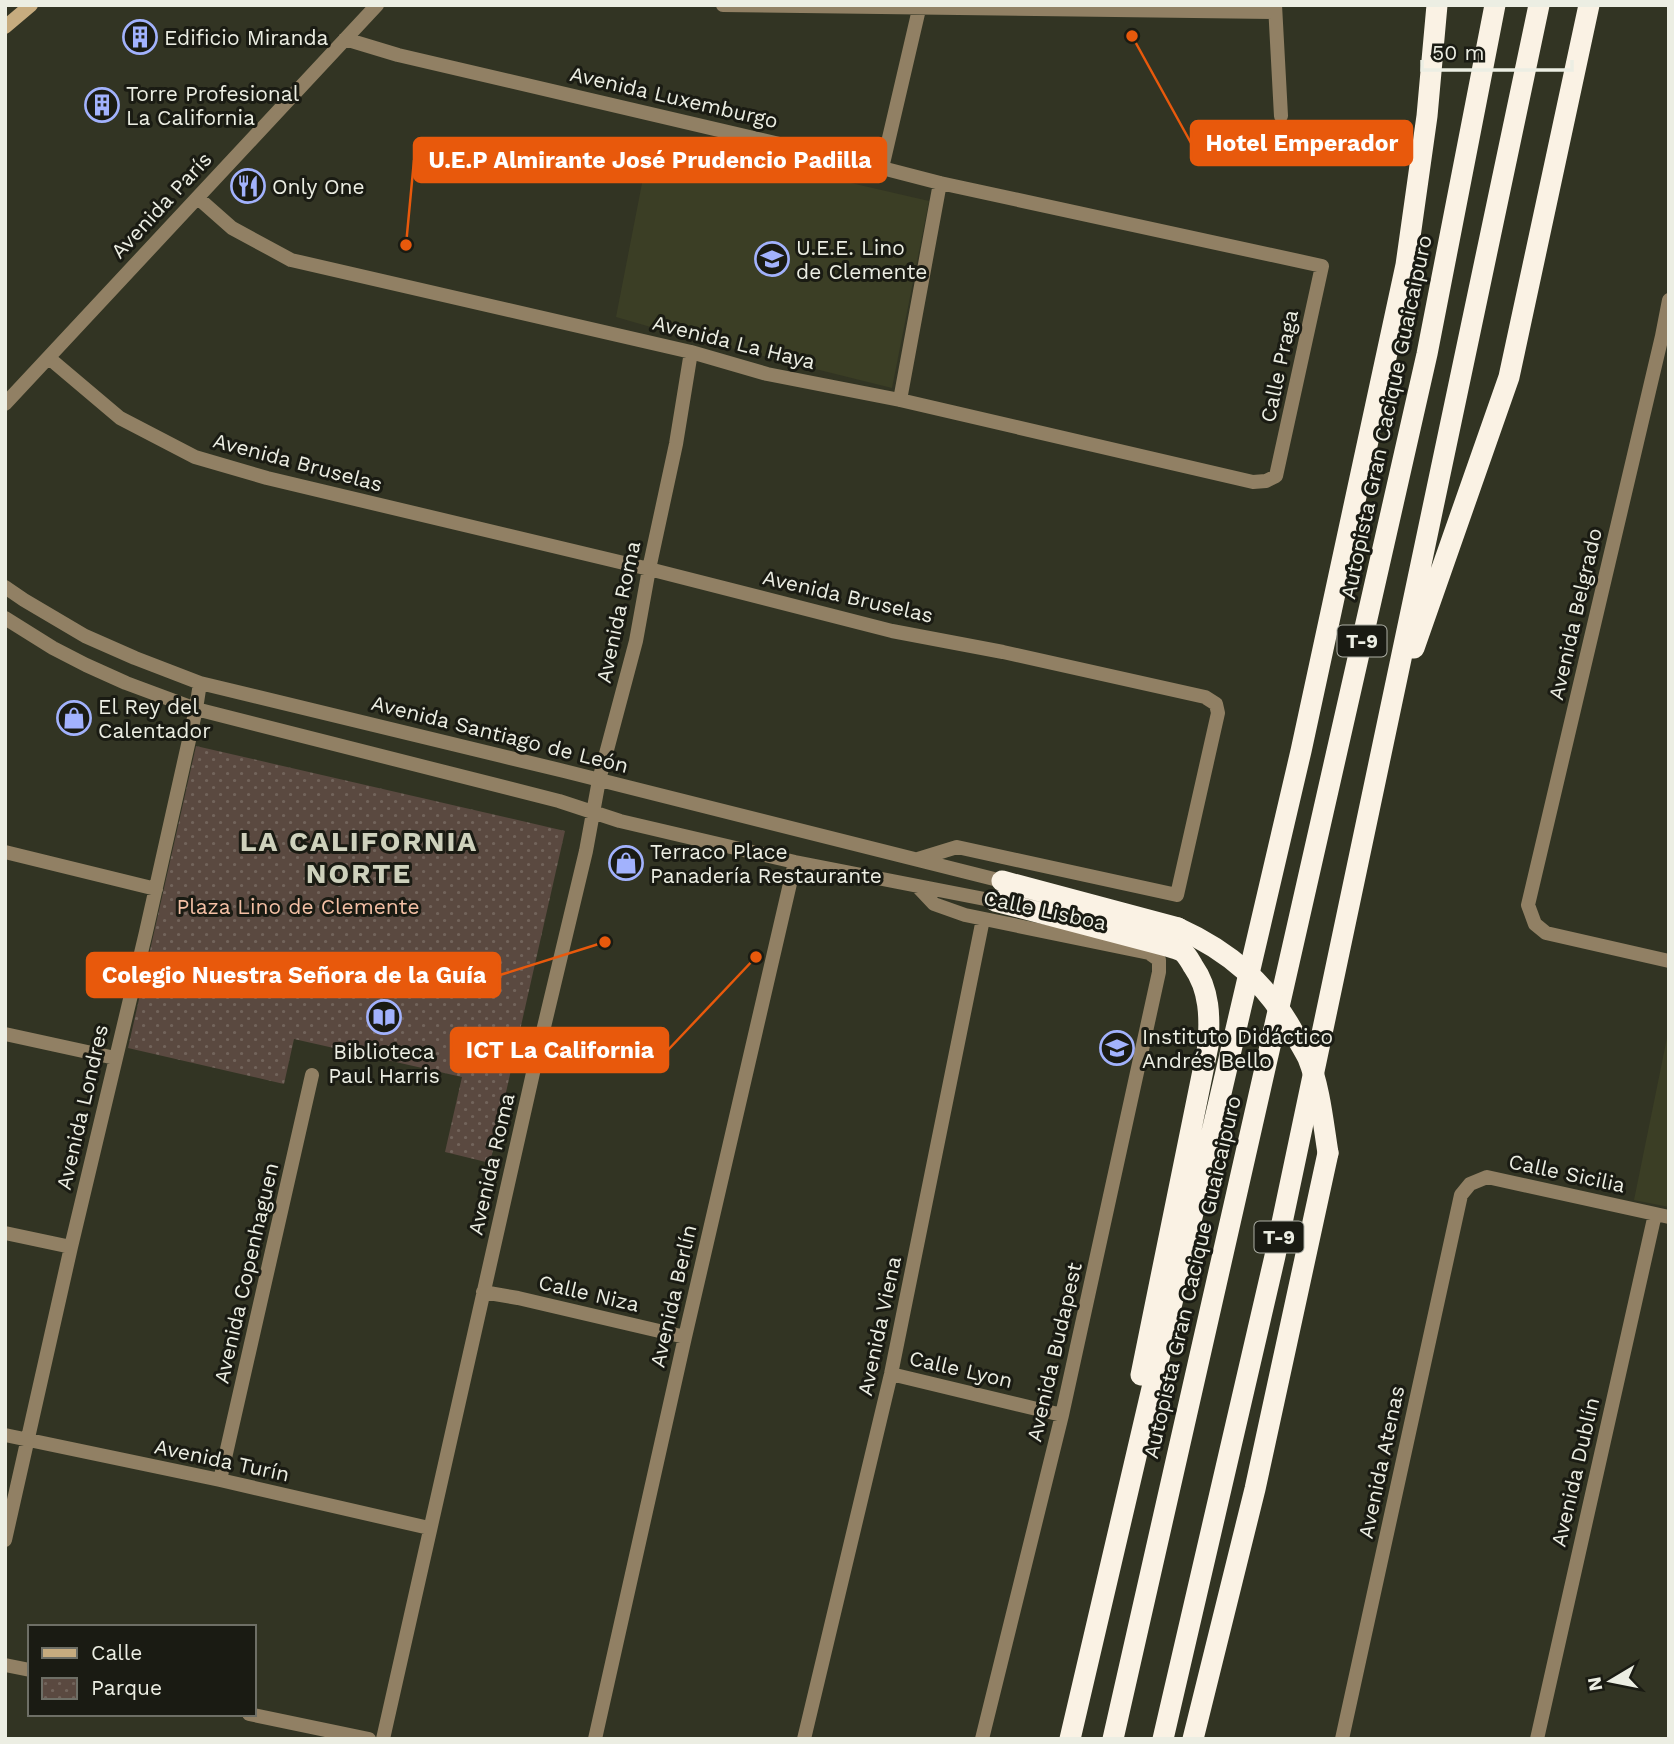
<svg xmlns="http://www.w3.org/2000/svg" width="1674" height="1744" viewBox="0 0 1674 1744" font-family="'Work Sans',sans-serif">
	<defs>
		<pattern id="park-dots" width="8" height="8" patternUnits="userSpaceOnUse" patternTransform="scale(1.75)"><rect width="8" height="8" fill="#5a4940"/><path d="M2 2h.1M6 6h.1" fill="none" stroke="#72645b" stroke-width="1.8" stroke-linecap="round"/></pattern>
	</defs>
	<rect width="100%" height="100%" fill="#323423"/>
	<path fill="#3b3e25" d="M 651,137 L 929,201 L 892,388 L 682,336 L 616,317 Z
		M 1669,1028 L 1669,1207 L 1634,1200 Z"/>
	<path fill="url(#park-dots)" d="M 196,746 L 565,831 L 490,1163 L 445,1152 L 462,1077 L 294,1039 L 284,1084 L 128,1048 Z"/>
	<g fill="none" stroke-linecap="round" stroke-linejoin="round">
		<path stroke="#918064" stroke-width="14" d="M 723,5 L 1275,12
			M 1275,5 L 1281,116
			M 882,168 L 920,5
			M 198,198 L 232,228 L 291,260 L 691,352 L 767,374 L 900,400 L 1253,482 L 1266,481 L 1276,476 L 1322,266 L 940,183 L 882,168 L 398,55 L 345,39
			M 1669,300 L 1662,336 L 1528,905 L 1535,924 L 1546,933 L 1669,961
			M 49,358 L 120,418 L 195,457 L 267,478 L 649,569 L 892,631 L 1003,652 L 1205,697 L 1216,704 L 1218,713 L 1177,895 L 957,847 L 918,859
			M 900,400 L 940,183
			M 5,404 L 377,5
			M 5,587 L 24,600 L 85,636 L 135,658 L 200,683 L 564,771 L 1002,881
			M 5,618 L 53,648 L 86,665 L 126,683 L 196,709 L 559,801 L 620,821 L 795,862 L 995,901
			M 5,852 L 156,889
			M 917,886 L 934,904 L 965,915 L 1149,953 L 1159,960 L 1159,972 L 1062,1415 L 982,1739
			M 5,1034 L 115,1058
			M 5,1233 L 71,1247
			M 483,1292 L 518,1298 L 685,1337
			M 891,1374 L 1062,1415
			M 5,1435 L 220,1480 L 429,1528
			M 220,1480 L 312,1075
			M 5,1540 L 71,1247 L 146,932 L 196,709 L 200,683
			M 5,1665 L 30,1670
			M 249,1714 L 369,1739
			M 383,1739 L 533,1073 L 586,851 L 599,780 L 636,641 L 649,569 L 676,444 L 691,352
			M 595,1739 L 685,1337 L 795,862
			M 804,1739 L 891,1374 L 983,919
			M 1342,1739 L 1461,1195 L 1470,1184 L 1487,1177 L 1669,1217
			M 1537,1739 L 1655,1214"/>
		<path stroke="#c7ac7f" stroke-width="14" d="M 5,27 L 31,5"/>
		<path stroke="#faf2e4" stroke-width="21" d="M 1414,648 L 1509,377 L 1589,5
			M 1002,881 L 1178,928
			M 995,901 L 1167,946 C 1172,948 1179,949 1183,952 C 1187,955 1190,961 1193,966 C 1210,990 1210,1018 1208,1046 L 1141,1375
			M 1070,1739 L 1301,751 L 1406,265 L 1427,116 L 1437,5
			M 1113,1739 L 1427,354 L 1495,5
			M 1163,1739 L 1275,1256 L 1539,5
			M 1193,1739 L 1255,1489 L 1328,1153"/>
		<path stroke="#faf2e4" stroke-width="21" d="M 1178,928 C 1229,951 1268,984 1295,1035 C 1299,1042 1304,1050 1308,1058 C 1320,1088 1323,1122 1328,1153"/>
	</g>
	<defs>
		<g id="building-ring" transform="scale(1.75)"><circle r="9.5" fill="#1a1b13" stroke="#a2b2fd" stroke-width="1.5"/><path d="M-4-6H4V6H1V3H-1V6H-4ZM-2.5-4.3h1.7v1.8h-1.7ZM.8-4.3h1.7v1.8H.8ZM-2.5-1h1.7V.8h-1.7ZM.8-1h1.7V.8H.8Z" fill="#a2b2fd"/></g>
		<g id="restaurant-ring" transform="scale(1.75)"><circle r="9.5" fill="#1a1b13" stroke="#a2b2fd" stroke-width="1.5"/><path d="M-5-6h1v4h1v-4h1v4h1v-4h1v5L-1.5 .5V6h-2V.5L-5-1ZM5-6V6H3V1.5H1.5Q1.5-4 5-6Z" fill="#a2b2fd"/></g>
		<g id="school-ring" transform="scale(1.75)"><circle r="9.5" fill="#1a1b13" stroke="#a2b2fd" stroke-width="1.5"/><path d="M0-5L7-2L0 1L-7-2ZM-4 1L0 2.5L4 1V4Q0 6-4 4Z" fill="#a2b2fd"/></g>
		<g id="shop-ring" transform="scale(1.75)"><circle r="9.5" fill="#1a1b13" stroke="#a2b2fd" stroke-width="1.5"/><path d="M-5-2.5h2.3a2.7 3.5 0 0 1 5.4 0H5L5.5 6h-11ZM-1.5-2.5h3a1.5 2.3 0 0 0-3 0Z" fill="#a2b2fd"/></g>
		<g id="library-ring" transform="scale(1.75)"><circle r="9.5" fill="#1a1b13" stroke="#a2b2fd" stroke-width="1.5"/><path d="M-6-4Q-3-5.5-.7-3.5V5Q-3 3-6 4ZM6-4Q3-5.5 .7-3.5V5Q3 3 6 4Z" fill="#a2b2fd"/></g>
	</defs>
	<g fill-rule="evenodd">
		<use href="#building-ring" x="140" y="37"/>
		<use href="#building-ring" x="102" y="105"/>
		<use href="#restaurant-ring" x="248" y="186"/>
		<use href="#school-ring" x="772" y="259"/>
		<use href="#shop-ring" x="74" y="718"/>
		<use href="#shop-ring" x="626" y="863"/>
		<use href="#library-ring" x="384" y="1017"/>
		<use href="#school-ring" x="1117" y="1048"/>
	</g>
	<g text-anchor="middle" dominant-baseline="central" stroke-width="6" stroke-linejoin="round" paint-order="stroke">
		<g fill="#1a1b13" stroke="#adafa5" stroke-width="2">
			<rect x="1337.5" y="625.5" width="49" height="31" rx="5"/>
			<rect x="1254.5" y="1221.5" width="49" height="31" rx="5"/>
		</g>
		<g font-size="19" font-weight="bold" fill="#eceee3">
			<text x="1362" y="641">T-9</text>
			<text x="1279" y="1237">T-9</text>
		</g>
		<g font-size="21" fill="#eceee3" stroke="#1a1b13" text-anchor="start">
			<text x="164" y="37">Edificio Miranda</text>
			<text x="126" y="93">Torre Profesional<tspan x="126" dy="24">La California</tspan></text>
			<text x="272" y="186">Only One</text>
			<text x="796" y="247">U.E.E. Lino<tspan x="796" dy="24">de Clemente</tspan></text>
			<text x="98" y="706">El Rey del<tspan x="98" dy="24">Calentador</tspan></text>
			<text x="650" y="851">Terraco Place<tspan x="650" dy="24">Panadería Restaurante</tspan></text>
			<text x="1142" y="1036">Instituto Didáctico<tspan x="1142" dy="24">Andrés Bello</tspan></text>
			<text x="384" y="1051" text-anchor="middle">Biblioteca<tspan x="384" dy="24">Paul Harris</tspan></text>
		</g>
		<g font-size="21" fill="#eceee3" stroke="#1a1b13">
			<text transform="translate(674 97) rotate(13)">Avenida Luxemburgo</text>
			<text transform="translate(161 205) rotate(-47)">Avenida París</text>
			<text transform="translate(734 342) rotate(14)">Avenida La Haya</text>
			<text transform="translate(1279 366) rotate(-78)">Calle Praga</text>
			<text transform="translate(1386 417) rotate(-78)">Autopista Gran Cacique Guaicaipuro</text>
			<text transform="translate(298 462) rotate(15)">Avenida Bruselas</text>
			<text transform="translate(848 596) rotate(13)">Avenida Bruselas</text>
			<text transform="translate(618 612) rotate(-78)">Avenida Roma</text>
			<text transform="translate(1575 614) rotate(-77)">Avenida Belgrado</text>
			<text transform="translate(500 734) rotate(14)">Avenida Santiago de León</text>
			<text transform="translate(1045 910) rotate(12)">Calle Lisboa</text>
			<text transform="translate(82 1107) rotate(-77)">Avenida Londres</text>
			<text transform="translate(491 1164) rotate(-77)">Avenida Roma</text>
			<text transform="translate(1567 1173) rotate(12)">Calle Sicilia</text>
			<text transform="translate(246 1273) rotate(-77)">Avenida Copenhaguen</text>
			<text transform="translate(1192 1277) rotate(-77)">Autopista Gran Cacique Guaicaipuro</text>
			<text transform="translate(589 1293) rotate(13)">Calle Niza</text>
			<text transform="translate(673 1296) rotate(-77)">Avenida Berlín</text>
			<text transform="translate(879 1326) rotate(-78)">Avenida Viena</text>
			<text transform="translate(1054 1352) rotate(-77)">Avenida Budapest</text>
			<text transform="translate(961 1369) rotate(13)">Calle Lyon</text>
			<text transform="translate(222 1460) rotate(12)">Avenida Turín</text>
			<text transform="translate(1381 1462) rotate(-78)">Avenida Atenas</text>
			<text transform="translate(1575 1472) rotate(-77)">Avenida Dublín</text>
		</g>
		<g font-size="21" fill="#f4c0a5" stroke="#1a1b13">
			<text x="298" y="906">Plaza Lino de Clemente</text>
		</g>
		<g font-size="28" font-weight="bold" letter-spacing="2" fill="#ced1bc" stroke="#1a1b13">
			<text x="359" y="841">LA CALIFORNIA<tspan x="359" dy="32">NORTE</tspan></text>
		</g>
	</g>
	<path fill="none" stroke="#e8590c" stroke-width="2.5" d="M1132 36L1191 143M406 245L414 160M605 942L500 975M756 957L668 1050"/>
	<g fill="#e8590c" stroke="#1a1b13" stroke-width="2.5">
		<circle cx="1132" cy="36" r="7"/>
		<circle cx="406" cy="245" r="7"/>
		<circle cx="605" cy="942" r="7"/>
		<circle cx="756" cy="957" r="7"/>
	</g>
	<g fill="#e8590c" stroke="#e8590c" stroke-width="2.5">
		<rect x="1191" y="121" width="221" height="44" rx="7"/>
		<rect x="414" y="138" width="472" height="44" rx="7"/>
		<rect x="87" y="953" width="413" height="44" rx="7"/>
		<rect x="451" y="1028" width="217" height="44" rx="7"/>
	</g>
	<g font-size="23" text-anchor="middle" font-weight="bold" fill="#fff">
		<text x="1302" y="151">Hotel Emperador</text>
		<text x="650" y="168">U.E.P Almirante José Prudencio Padilla</text>
		<text x="294" y="983">Colegio Nuestra Señora de la Guía</text>
		<text x="560" y="1058">ICT La California</text>
	</g>
	<rect width="1674" height="1744" fill="none" stroke="#eceee3" stroke-width="14"/>
	<rect x="28" y="1625" width="228" height="91" fill="#1a1b13" stroke="#6e6f66" stroke-width="2"/>
	<rect x="42" y="1648" width="35" height="10" fill="#c7ac7f" stroke="#6e6f66" stroke-width="2"/>
	<text x="91" y="1660" font-size="21" fill="#eceee3">Calle</text>
	<rect x="42" y="1678" width="35" height="21" fill="url(#park-dots)" stroke="#6e6f66" stroke-width="2"/>
	<text x="91" y="1695" font-size="21" fill="#eceee3">Parque</text>
	<g transform="translate(1611 1681) rotate(260)" stroke="#1a1b13" stroke-width="5" paint-order="stroke">
	<path d="M0-5L12 26L0 18L-12 26Z" fill="#eceee3"/>
	<text y="-10" font-size="19" font-weight="bold" text-anchor="middle" fill="#eceee3">N</text>
	</g>
	<path d="M1422 60v10h150v-10" fill="none" stroke="#eceee3" stroke-width="3.5"/>
	<text x="1432" y="60" font-size="21" fill="#eceee3" stroke="#1a1b13" stroke-width="5" paint-order="stroke">50 m</text>
</svg>
